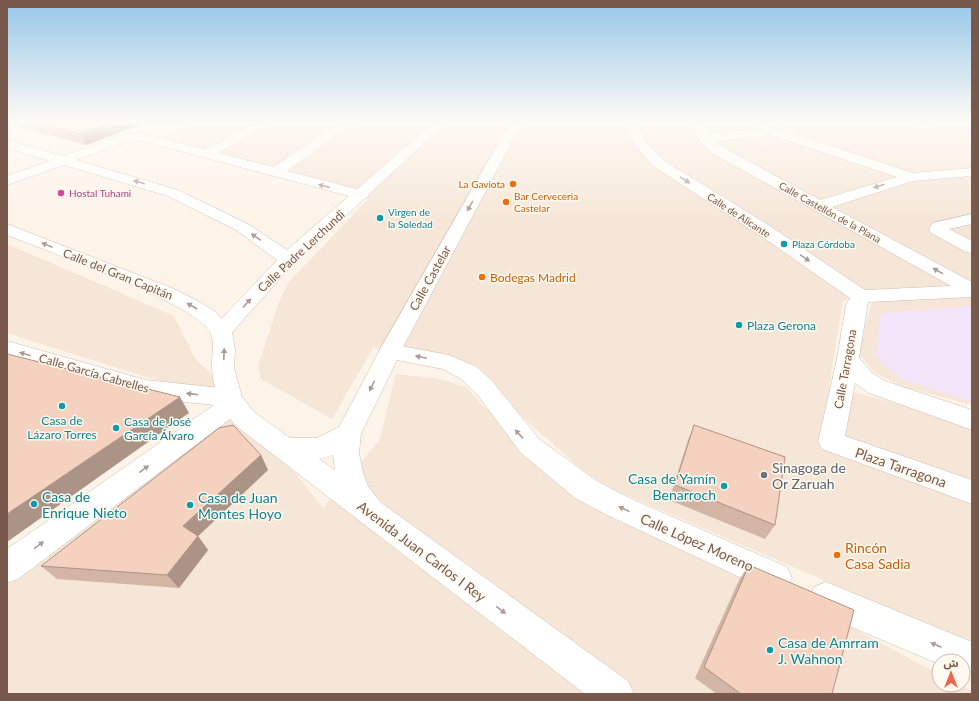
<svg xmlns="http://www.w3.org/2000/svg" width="979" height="701" viewBox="0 0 979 701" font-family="Lato,'Noto Sans Arabic',sans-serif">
	<rect width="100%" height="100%" fill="#fdf4e9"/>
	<path fill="#f5e6d7" d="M 194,123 L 698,123 L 703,137 L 959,285 L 873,291 L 843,301 L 829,386 L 972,423 L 972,644 L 612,489 L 586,473 L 478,378 L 390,351 L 373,348 L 332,419 L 261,379 L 258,366 L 279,302 L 288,283 L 368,199 L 160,138 Z
		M 706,123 L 972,123 L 972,405 L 901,386 L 874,372 L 858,353 L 872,302 L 969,293 L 949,275 L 902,244 L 725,149 L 708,133 Z
		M 7,244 L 174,316 L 196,360 L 228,388 L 323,508 L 380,439 L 396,374 L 435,378 L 466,387 L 483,406 L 504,422 L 518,440 L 841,622 L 939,674 L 939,685 L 961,685 L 972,691 L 972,694 L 7,694 L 7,579 L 217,418 L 209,397 L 7,333 Z"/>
	<path fill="#f2e5fa" d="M 972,306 L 972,402 L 902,379 L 885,366 L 876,356 L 881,313 Z"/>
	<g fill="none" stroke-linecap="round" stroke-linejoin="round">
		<g stroke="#d0bbad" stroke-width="1">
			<path id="minor" d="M 254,123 L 269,123 L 218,153 L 273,167 L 339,123 L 354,123 L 287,171 L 357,189 L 433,123 L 446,123 L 369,194 L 367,198 L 364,199 L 294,263 L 228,337 L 221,339 L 214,337 L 210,332 L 214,327 L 277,260 L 236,230 L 168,196 L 64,165 L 7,185 L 7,176 L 50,161 L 7,148 L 7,140 L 63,156 L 118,136 L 142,133 L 205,150 ZM 142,141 L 349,196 L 287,250 L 248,224 L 178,190 L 76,160 L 124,143 Z
				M 510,123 L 522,123 L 401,351 L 398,356 L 390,358 L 382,356 L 379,351 Z
				M 624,123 L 636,123 L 646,142 L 663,160 L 770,226 L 865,290 L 951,286 L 712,153 L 697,137 L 692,123 L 704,123 L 708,134 L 759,129 L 751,123 L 767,123 L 776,128 L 913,173 L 972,168 L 972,176 L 913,181 L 832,207 L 972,282 L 972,297 L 868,302 L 859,358 L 872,373 L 885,381 L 972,410 L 972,430 L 869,393 L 855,383 L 845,436 L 972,480 L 972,504 L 822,449 L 818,442 L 837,359 L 846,305 L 850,298 L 758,234 L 653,166 L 634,144 ZM 771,135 L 897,177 L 820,200 L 722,147 L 714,141 Z
				M 913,123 L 931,123 L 932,125 L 926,129 L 915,126 Z
				M 972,214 L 972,224 L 949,229 L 972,241 L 972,253 L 966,252 L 931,233 L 929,229 L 933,223 Z
				M 7,341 L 146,380 L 230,389 L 239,392 L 245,404 L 242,410 L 18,579 L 7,583 L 7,549 L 214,405 L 146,398 L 7,355 Z"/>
		</g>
		<g stroke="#d6bead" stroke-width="1">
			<path id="secondary" d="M 7,224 L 172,288 L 198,301 L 216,312 L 232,332 L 235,350 L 234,368 L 242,397 L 254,412 L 290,438 L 317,438 L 339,427 L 382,346 L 390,344 L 449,355 L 477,367 L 493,382 L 539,439 L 595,480 L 627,497 L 787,567 L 792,578 L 787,589 L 776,594 L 765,589 L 607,515 L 575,498 L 521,453 L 477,394 L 461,379 L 443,369 L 397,360 L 361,434 L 359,453 L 363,473 L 368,486 L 380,502 L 628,681 L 634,694 L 585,694 L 236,426 C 222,411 213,389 212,368 C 211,357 216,343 210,332 C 195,303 44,250 7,235 ZM 333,455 L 335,470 L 319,459 Z
				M 826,582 L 972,642 L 972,678 L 963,674 L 963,661 L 939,661 L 939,664 L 814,611 L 809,599 L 814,587 Z"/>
		</g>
		<use href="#minor" fill="#fff" fill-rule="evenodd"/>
		<use href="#secondary" fill="#fff" fill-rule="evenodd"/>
	</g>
	<path fill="#d2b5a4" d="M 14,123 L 145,123 L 86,145 L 16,126 Z
		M 694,425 L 775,525 L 765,539 L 669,500 L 688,440 Z
		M 261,455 L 268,470 L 198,536 L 208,550 L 179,588 L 57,579 L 41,566 Z
		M 749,565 L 832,694 L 717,694 L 695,678 L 740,578 Z"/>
	<path fill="#ab9386" d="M 110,123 L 145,123 L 86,145 L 80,134 Z
		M 180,397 L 189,413 L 7,542 L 7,514 Z
		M 261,455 L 268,470 L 193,541 L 183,526 Z
		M 198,536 L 208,550 L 179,588 L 167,575 Z"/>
	<path fill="#f4d2bf" stroke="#ab9386" d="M 40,123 L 110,123 L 80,134 Z
		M 7,354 L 180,397 L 7,514 Z
		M 233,425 L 261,455 L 183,526 L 198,536 L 167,575 L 41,566 L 219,428 Z
		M 694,425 L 785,457 L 775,525 L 675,485 Z
		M 749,565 L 854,610 L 832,694 L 741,694 L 704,667 Z"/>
	<defs><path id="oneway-solid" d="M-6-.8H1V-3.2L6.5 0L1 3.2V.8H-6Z"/></defs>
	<g fill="#af9b93">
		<use href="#oneway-solid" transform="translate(685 180) rotate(32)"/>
		<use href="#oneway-solid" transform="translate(139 182) rotate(-164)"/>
		<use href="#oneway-solid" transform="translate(324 186) rotate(-166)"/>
		<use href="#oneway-solid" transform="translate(879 186) rotate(162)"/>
		<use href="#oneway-solid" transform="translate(470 206) rotate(119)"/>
		<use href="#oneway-solid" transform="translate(256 237) rotate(-145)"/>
		<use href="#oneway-solid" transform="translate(47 245) rotate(-158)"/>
		<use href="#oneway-solid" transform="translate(805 258) rotate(34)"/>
		<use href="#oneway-solid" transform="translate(938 271) rotate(-151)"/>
		<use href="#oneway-solid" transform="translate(247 303) rotate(-48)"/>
		<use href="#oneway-solid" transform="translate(192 306) rotate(-150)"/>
		<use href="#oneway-solid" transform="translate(25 354) rotate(-164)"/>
		<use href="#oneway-solid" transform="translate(224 354) rotate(-88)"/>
		<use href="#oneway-solid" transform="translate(421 357) rotate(-168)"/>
		<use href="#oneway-solid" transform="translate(372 386) rotate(117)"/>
		<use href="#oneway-solid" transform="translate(192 394) rotate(-174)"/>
		<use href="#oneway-solid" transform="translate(519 434) rotate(-133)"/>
		<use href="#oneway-solid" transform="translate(144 469) rotate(-36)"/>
		<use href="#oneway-solid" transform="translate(624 509) rotate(-156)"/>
		<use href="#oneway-solid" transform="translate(39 545) rotate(-36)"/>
		<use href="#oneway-solid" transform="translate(501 610) rotate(37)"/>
		<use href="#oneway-solid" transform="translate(936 645) rotate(-157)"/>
	</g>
	<linearGradient id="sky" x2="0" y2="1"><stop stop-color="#96c7e8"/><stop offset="0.55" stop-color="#fefaf5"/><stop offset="1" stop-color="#fefaf5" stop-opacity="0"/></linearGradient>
	<rect width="979" height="222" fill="url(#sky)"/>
	<g fill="#e8710a" stroke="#fff9f0" stroke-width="1.5">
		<circle cx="513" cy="184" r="4"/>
		<circle cx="506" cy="202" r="4"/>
		<circle cx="482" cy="277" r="4"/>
		<circle cx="837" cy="555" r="4"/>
	</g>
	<circle fill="#d1479c" stroke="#fff9f0" stroke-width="1.5" cx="61" cy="193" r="4"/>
	<g fill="#0f9aa8" stroke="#fff9f0" stroke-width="1.5">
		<circle cx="380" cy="218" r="4"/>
		<circle cx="784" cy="244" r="4"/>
		<circle cx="739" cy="325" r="4"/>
		<circle cx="62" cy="406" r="4"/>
		<circle cx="116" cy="428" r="4"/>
		<circle cx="724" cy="486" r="4"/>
		<circle cx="34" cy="504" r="4"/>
		<circle cx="190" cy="505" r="4"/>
		<circle cx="770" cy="650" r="4"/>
	</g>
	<circle fill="#6b7280" stroke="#fff9f0" stroke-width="1.5" cx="764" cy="475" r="4"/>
	<g text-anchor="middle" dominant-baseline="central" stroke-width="3" stroke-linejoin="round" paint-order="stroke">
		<g font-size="10" fill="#c56008" stroke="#fff9f0" text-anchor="end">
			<text x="505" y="184">La Gaviota</text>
			<text x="514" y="196" text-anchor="start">Bar Cerveceria<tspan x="514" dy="12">Castelar</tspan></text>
		</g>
		<g font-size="10" fill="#b23c85" stroke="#fff9f0" text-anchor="start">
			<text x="69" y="193">Hostal Tuhami</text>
		</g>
		<g font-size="10" fill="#0d838f" stroke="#fff9f0" text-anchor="start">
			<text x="388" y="212">Virgen de<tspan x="388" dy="12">la Soledad</tspan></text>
			<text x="792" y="244">Plaza Córdoba</text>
		</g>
		<g font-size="10" fill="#79594b" stroke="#fff9f0">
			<text transform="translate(830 212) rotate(29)">Calle Castellón de la Plana</text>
			<text transform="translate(739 215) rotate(33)">Calle de Alicante</text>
		</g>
		<g font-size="12" fill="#79594b" stroke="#fff9f0">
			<text transform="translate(301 251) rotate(-43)">Calle Padre Lerchundi</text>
			<text transform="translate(118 274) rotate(22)">Calle del Gran Capitán</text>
			<text transform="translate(430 278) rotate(-61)">Calle Castelar</text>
			<text transform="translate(845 369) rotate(-80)">Calle Tarragona</text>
			<text transform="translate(94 373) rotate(16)">Calle García Cabrelles</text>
		</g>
		<g font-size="12" fill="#c56008" stroke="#fff9f0" text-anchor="start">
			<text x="490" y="277">Bodegas Madrid</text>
		</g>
		<g font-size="12" fill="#0d838f" stroke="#fff9f0" text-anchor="start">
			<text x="747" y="325">Plaza Gerona</text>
			<text x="62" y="420" text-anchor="middle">Casa de<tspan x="62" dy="14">Lázaro Torres</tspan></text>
			<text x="124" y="421">Casa de José<tspan x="124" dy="14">García Álvaro</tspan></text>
		</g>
		<g font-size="14" fill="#5b616d" stroke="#fff9f0" text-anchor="start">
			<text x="772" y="467">Sinagoga de<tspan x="772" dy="16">Or Zaruah</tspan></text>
		</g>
		<g font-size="14" fill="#79594b" stroke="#fff9f0">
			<text transform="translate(901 467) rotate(19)">Plaza Tarragona</text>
			<text transform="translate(697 542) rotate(24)">Calle López Moreno</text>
			<text transform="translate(422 551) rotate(37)">Avenida Juan Carlos I Rey</text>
		</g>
		<g font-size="14" fill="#0d838f" stroke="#fff9f0" text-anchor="start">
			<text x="716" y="478" text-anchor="end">Casa de Yamín<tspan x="716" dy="16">Benarroch</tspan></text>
			<text x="42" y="496">Casa de<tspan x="42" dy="16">Enrique Nieto</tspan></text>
			<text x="198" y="497">Casa de Juan<tspan x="198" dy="16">Montes Hoyo</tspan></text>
			<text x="778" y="642">Casa de Amrram<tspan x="778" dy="16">J. Wahnon</tspan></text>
		</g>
		<g font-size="14" fill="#c56008" stroke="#fff9f0" text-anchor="start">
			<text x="845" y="547">Rincón<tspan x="845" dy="16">Casa Sadia</tspan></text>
		</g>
	</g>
	<rect width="979" height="701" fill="none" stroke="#79594b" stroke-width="16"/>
	<g transform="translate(951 673)"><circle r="19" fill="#fff9f0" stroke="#c9b9ae"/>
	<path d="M0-3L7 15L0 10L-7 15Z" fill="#ea684b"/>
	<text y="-6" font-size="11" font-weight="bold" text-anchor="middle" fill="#79594b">ش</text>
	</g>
</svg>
